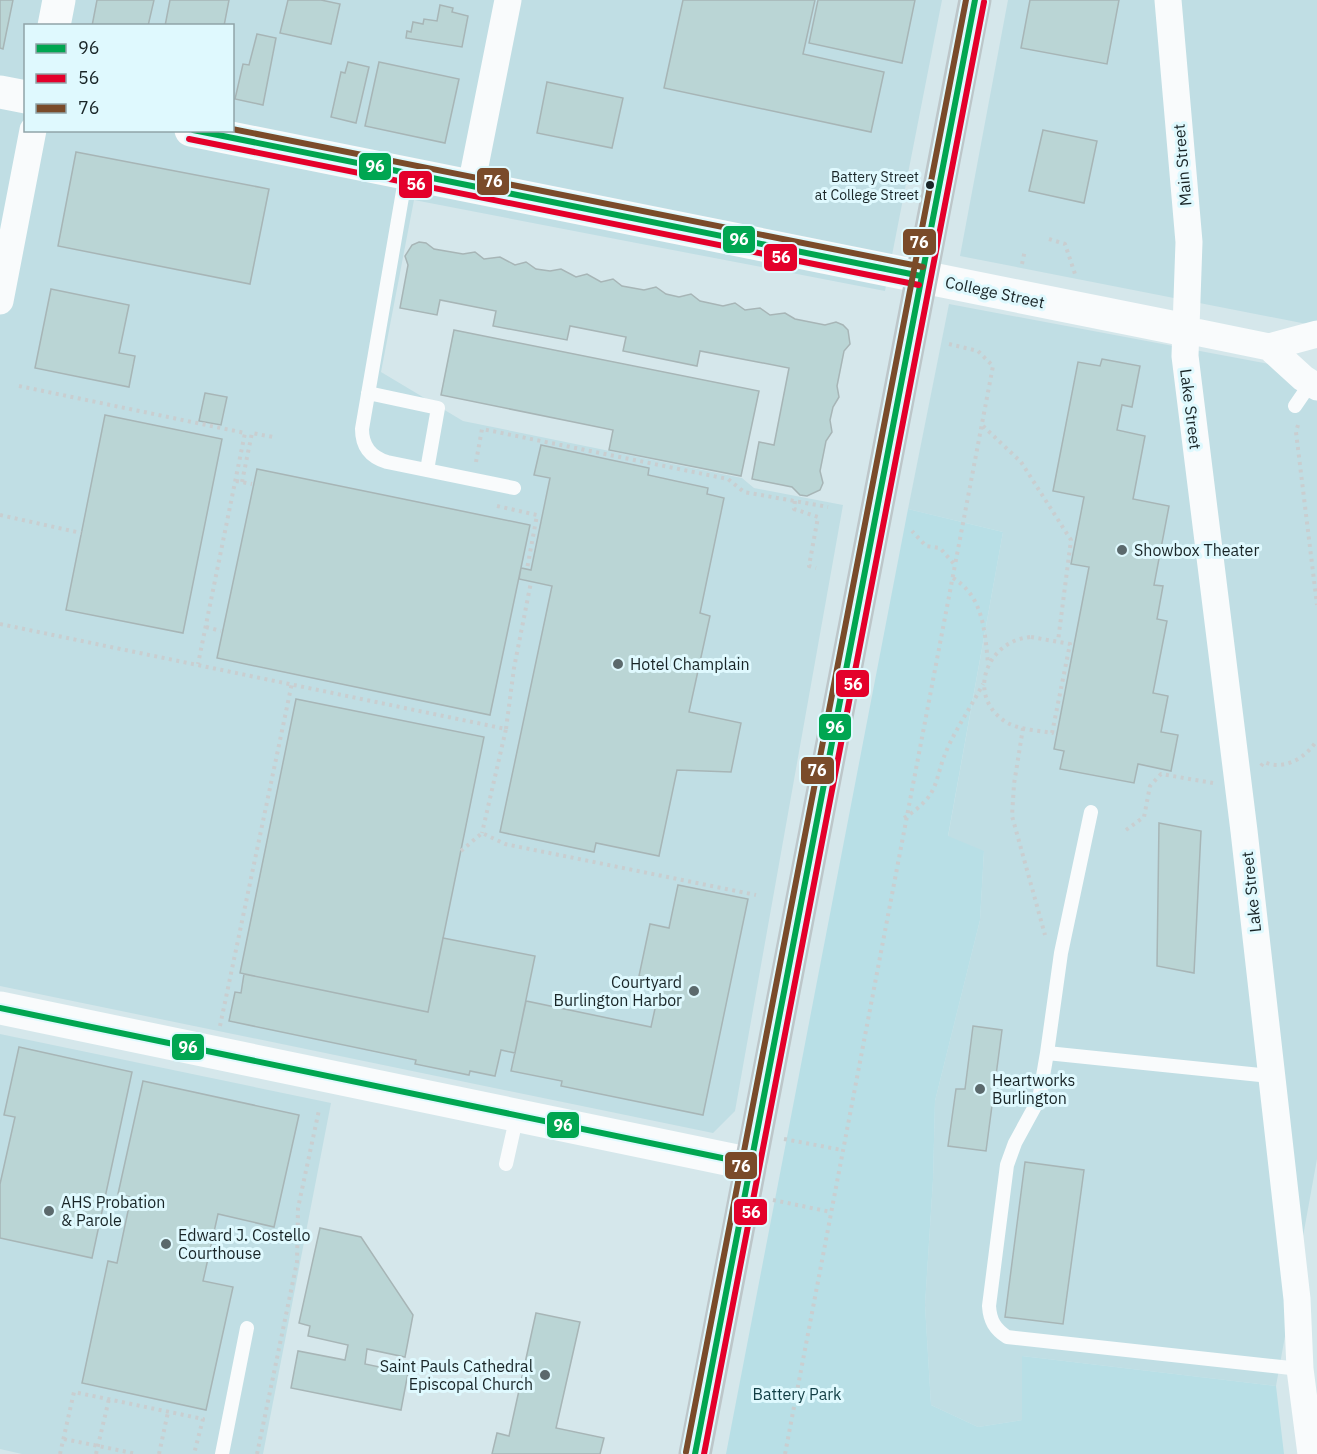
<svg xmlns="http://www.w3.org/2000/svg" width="1317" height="1454" viewBox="0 0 1317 1454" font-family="'IBM Plex Sans',sans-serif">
	<rect width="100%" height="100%" fill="#d5e7eb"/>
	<path fill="#c0dee4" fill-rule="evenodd" d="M 0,0 L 942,0 L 885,291 L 414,200 L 381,372 L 463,421 L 742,478 L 754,488 L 843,505 L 735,1111 L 713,1133 L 0,986 ZM 26,26 L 232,26 L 232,130 L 26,130 Z
		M 1008,0 L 1317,0 L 1317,326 L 960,256 Z
		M 949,304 L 1317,373 L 1317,1159 L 1276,1386 L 1022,1356 L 1022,1420 L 978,1427 L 931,1405 L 925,1305 L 933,1180 L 935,1101 L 980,920 L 984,852 L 948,837 L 1003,532 L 908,509 Z
		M 0,1034 L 331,1103 L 263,1454 L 22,1454 L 0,1449 Z"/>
	<path fill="#b8dfe6" d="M 908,509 L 1003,532 L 948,836 L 984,851 L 980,920 L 935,1101 L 933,1180 L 925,1305 L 931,1405 L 978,1427 L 1022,1420 L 1022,1356 L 1276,1386 L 1284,1454 L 726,1454 Z"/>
	<path fill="#bad5d5" stroke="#a7b5b6" stroke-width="1.5" d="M 0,0 L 13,0 L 3,49 L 0,48 Z
		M 97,0 L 154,0 L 148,26 L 92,26 Z
		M 170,0 L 229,0 L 224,26 L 165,26 Z
		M 288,0 L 321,0 L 340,4 L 331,44 L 280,33 Z
		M 683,0 L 815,0 L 803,54 L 884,72 L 871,132 L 664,88 Z
		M 818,0 L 915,0 L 902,63 L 809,43 Z
		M 1030,0 L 1119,0 L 1107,64 L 1021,48 Z
		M 440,5 L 453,8 L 452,12 L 468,16 L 462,47 L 406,38 L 407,31 L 411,32 L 413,22 L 423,24 L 424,19 L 437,21 Z
		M 257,34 L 276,38 L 263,105 L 235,99 L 243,64 L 249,65 Z
		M 348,62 L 369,67 L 356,123 L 331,117 L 341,72 L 345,73 Z
		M 379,62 L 459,79 L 445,143 L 365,126 Z
		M 547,82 L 623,98 L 612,148 L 537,133 Z
		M 1043,130 L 1097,141 L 1084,203 L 1029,191 Z
		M 76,152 L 269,189 L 250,284 L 58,246 Z
		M 419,242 L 426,243 L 434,249 L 463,254 L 475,252 L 484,259 L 500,257 L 515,265 L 526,262 L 536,269 L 550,271 L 561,269 L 576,277 L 587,274 L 601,282 L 613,279 L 622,286 L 644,290 L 656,287 L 666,294 L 679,297 L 691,294 L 700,301 L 723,306 L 735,303 L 745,310 L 760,308 L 770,315 L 785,313 L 795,319 L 825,325 L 836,322 L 843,325 L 848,330 L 850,344 L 844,351 L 837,386 L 839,397 L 833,407 L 830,420 L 832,432 L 826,441 L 820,471 L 823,483 L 820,490 L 807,496 L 800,495 L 792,487 L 752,479 L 759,442 L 774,445 L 789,368 L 700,351 L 697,366 L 623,351 L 626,337 L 570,326 L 567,340 L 493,326 L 496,311 L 440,300 L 437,315 L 400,308 L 408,265 L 405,256 L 412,245 Z
		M 51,289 L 129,305 L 119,353 L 135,356 L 129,387 L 35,368 Z
		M 454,330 L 759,391 L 741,476 L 609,450 L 613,430 L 441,395 Z
		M 1102,359 L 1140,366 L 1132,407 L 1122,405 L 1117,430 L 1145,436 L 1133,499 L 1169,506 L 1154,585 L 1163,586 L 1157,619 L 1167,621 L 1153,693 L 1168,696 L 1161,732 L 1178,735 L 1171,771 L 1138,764 L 1134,783 L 1060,769 L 1064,751 L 1054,749 L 1089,567 L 1071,564 L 1084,497 L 1053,491 L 1078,362 L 1100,366 Z
		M 205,393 L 227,397 L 221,425 L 199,421 Z
		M 105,415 L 222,439 L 183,633 L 66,610 Z
		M 541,445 L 649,468 L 648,475 L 708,488 L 707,494 L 724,498 L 700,613 L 710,616 L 689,712 L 741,723 L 731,772 L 677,770 L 659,856 L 596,843 L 594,852 L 500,832 L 552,586 L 519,579 L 521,568 L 531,570 L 550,478 L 534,475 Z
		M 257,469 L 530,525 L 490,715 L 217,658 Z
		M 296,699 L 484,737 L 428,1012 L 240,973 Z
		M 1159,823 L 1201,831 L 1194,973 L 1157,966 Z
		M 678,885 L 748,899 L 703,1115 L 561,1086 L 562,1081 L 511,1071 L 526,1001 L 651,1027 L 661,981 L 639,976 L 650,924 L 669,928 Z
		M 443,938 L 535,956 L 515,1053 L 501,1050 L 495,1076 L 470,1071 L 469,1075 L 415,1064 L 416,1060 L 229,1021 L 235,992 L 241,993 L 244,974 L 428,1012 Z
		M 973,1026 L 1002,1030 L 986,1151 L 948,1146 L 956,1089 L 965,1089 Z
		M 19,1047 L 132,1072 L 92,1258 L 0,1238 L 0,1184 L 15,1117 L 4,1115 Z
		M 143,1081 L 299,1115 L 274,1227 L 218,1214 L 203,1281 L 233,1287 L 206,1410 L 82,1383 L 108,1261 L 117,1263 L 131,1197 L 118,1194 Z
		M 1025,1162 L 1084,1170 L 1063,1324 L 1005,1317 Z
		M 320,1228 L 361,1237 L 413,1315 L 405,1357 L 367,1349 L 365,1364 L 408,1373 L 401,1410 L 291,1388 L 298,1351 L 345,1360 L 348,1345 L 308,1336 L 310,1326 L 299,1323 Z
		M 536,1313 L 580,1322 L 556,1428 L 604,1438 L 600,1454 L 492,1454 L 497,1433 L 509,1436 Z"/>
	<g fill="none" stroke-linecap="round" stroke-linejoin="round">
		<path stroke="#c9ced0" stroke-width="4" stroke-dasharray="3 4.5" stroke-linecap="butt" d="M 1049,239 L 1065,244 L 1075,274
			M 1022,264 L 1025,250
			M 949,344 L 978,351 L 993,366 L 955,565
			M 19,386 L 245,433 L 198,664
			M 1298,425 L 1296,432 L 1317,605
			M 983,426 L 1021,462 L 1071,540 L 1058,641
			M 476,462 L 482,429 L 728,479 L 744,492 L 828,507
			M 236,481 L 252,484
			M 242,482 L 252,433 L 273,437
			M 795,501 L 794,509 L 818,517 L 809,566 L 816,568
			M 497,506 L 537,515 L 527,569
			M 0,515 L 81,533
			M 953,578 C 983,596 985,631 988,664
			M 0,624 L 506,729 L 482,833
			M 206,627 L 221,631
			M 1031,637 L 1070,644 L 1052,733 C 1036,730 1017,730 1003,720 C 966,693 988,640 1031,637 Z
			M 1023,728 L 1014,784 L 1012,816 L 1045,935
			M 506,729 L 514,668 L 531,582
			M 1261,766 L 1264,762 C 1284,771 1306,758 1317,740
			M 904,818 C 943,793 932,781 949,745 C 959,724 972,705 983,684
			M 1126,830 L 1144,817 L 1150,786 L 1161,774 L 1213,783
			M 461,851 L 482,833 L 505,844 L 756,895
			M 220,1026 L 292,683
			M 784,1139 L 842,1150
			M 773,1200 L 831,1212
			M 64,1439 L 137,1454
			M 60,1454 L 74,1392 L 203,1419 L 194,1454
			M 96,1454 L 109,1399
			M 159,1454 L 168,1412
			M 257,1454 L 297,1262 L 298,1208 L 319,1110
			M 785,1454 L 955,565 L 940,548 L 926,546 L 912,531"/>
		<path stroke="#f9fbfc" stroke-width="14" d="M 406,174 L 362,429 C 362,446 370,457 387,462 L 514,488
			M 368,393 L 438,408 L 427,470
			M 1295,406 L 1310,384
			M 1091,812 L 1061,953 L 1047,1053 L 1270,1076
			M 1047,1053 L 1039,1099 L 1015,1143 L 1007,1165 L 989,1306 C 990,1321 995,1329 1007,1337 L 1300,1369
			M 506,1164 L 517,1115
			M 222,1454 L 247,1328"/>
		<path stroke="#f9fbfc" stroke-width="27" d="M 1168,0 L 1189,242 L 1185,356 L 1244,831 L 1297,1299 L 1300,1369 L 1311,1454
			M 471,186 L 508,0
			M 0,301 L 33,130
			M 1186,330 L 1269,347 L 1317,334
			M 1269,347 L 1303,378 L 1317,387"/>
		<path stroke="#f9fbfc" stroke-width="33" d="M 54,26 L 59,0
			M 0,92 L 26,97
			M 191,130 L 1186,330
			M 0,1008 L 751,1164"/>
		<path stroke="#bdc6c9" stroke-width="33" d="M 695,1454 L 975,0"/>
		<g stroke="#dff9fe" stroke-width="10">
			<path id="bus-1" d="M 193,130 L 921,276
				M 0,1008 L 751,1164
				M 695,1454 L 975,0"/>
		</g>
		<g stroke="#dff9fe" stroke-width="10">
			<path id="bus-2" d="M 189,139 L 919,285
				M 704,1454 L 984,2"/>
		</g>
		<g stroke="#dff9fe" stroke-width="10">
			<path id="bus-3" d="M 232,129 L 923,267
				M 686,1452 L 966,0"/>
		</g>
		<use href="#bus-1" stroke="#00a651" stroke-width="6"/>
		<use href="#bus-2" stroke="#e4002b" stroke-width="6"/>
		<use href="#bus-3" stroke="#7a4b2a" stroke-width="6"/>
	</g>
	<circle fill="#192527" stroke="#dff9fe" stroke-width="2" cx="930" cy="185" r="5"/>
	<g fill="#5b696c" stroke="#dff9fe" stroke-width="2">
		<circle cx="1122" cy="550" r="6"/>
		<circle cx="618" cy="664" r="6"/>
		<circle cx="694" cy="991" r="6"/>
		<circle cx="980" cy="1089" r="6"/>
		<circle cx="49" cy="1211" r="6"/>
		<circle cx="166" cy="1244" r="6"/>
		<circle cx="545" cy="1375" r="6"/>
	</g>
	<g text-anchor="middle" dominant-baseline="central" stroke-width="6" stroke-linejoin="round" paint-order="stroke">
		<g font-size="14" fill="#192527" stroke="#dff9fe" text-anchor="end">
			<text x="919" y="177">Battery Street<tspan x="919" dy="18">at College Street</tspan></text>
		</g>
		<g font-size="16" fill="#192527" stroke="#dff9fe">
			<text transform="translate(1182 165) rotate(-95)">Main Street</text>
			<text transform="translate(995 292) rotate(12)">College Street</text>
			<text transform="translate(1191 409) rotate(83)">Lake Street</text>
			<text transform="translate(1251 892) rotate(-96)">Lake Street</text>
		</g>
		<g font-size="16" fill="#192527" stroke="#dff9fe" text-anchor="start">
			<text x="1134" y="550">Showbox Theater</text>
			<text x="630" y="664">Hotel Champlain</text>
			<text x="682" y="982" text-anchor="end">Courtyard<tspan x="682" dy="18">Burlington Harbor</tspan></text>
			<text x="992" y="1080">Heartworks<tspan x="992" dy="18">Burlington</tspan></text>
			<text x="61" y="1202">AHS Probation<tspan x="61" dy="18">&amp; Parole</tspan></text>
			<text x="178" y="1235">Edward J. Costello<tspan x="178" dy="18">Courthouse</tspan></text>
			<text x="533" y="1366" text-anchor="end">Saint Pauls Cathedral<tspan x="533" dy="18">Episcopal Church</tspan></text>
		</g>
		<g font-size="16" fill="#123e45" stroke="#dff9fe">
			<text x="797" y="1394">Battery Park</text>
		</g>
	</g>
	<g stroke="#dff9fe" stroke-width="2">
		<rect x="358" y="152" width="34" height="29" rx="6" fill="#00a651"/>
		<rect x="476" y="167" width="34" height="29" rx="6" fill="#7a4b2a"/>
		<rect x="398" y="170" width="35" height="29" rx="6" fill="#e4002b"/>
		<rect x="722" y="225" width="34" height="29" rx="6" fill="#00a651"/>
		<rect x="902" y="228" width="35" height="28" rx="6" fill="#7a4b2a"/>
		<rect x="763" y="243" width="35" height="29" rx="6" fill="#e4002b"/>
		<rect x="835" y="669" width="35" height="29" rx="6" fill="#e4002b"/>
		<rect x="818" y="713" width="34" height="28" rx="6" fill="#00a651"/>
		<rect x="800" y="756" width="35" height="29" rx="6" fill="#7a4b2a"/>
		<rect x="171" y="1033" width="34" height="28" rx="6" fill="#00a651"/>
		<rect x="546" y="1111" width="34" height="28" rx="6" fill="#00a651"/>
		<rect x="724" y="1151" width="34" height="29" rx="6" fill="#7a4b2a"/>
		<rect x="733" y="1198" width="35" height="28" rx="6" fill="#e4002b"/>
	</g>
	<g font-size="16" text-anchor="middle" font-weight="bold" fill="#fff">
		<text x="375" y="172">96</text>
		<text x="493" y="187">76</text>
		<text x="416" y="190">56</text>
		<text x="739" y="245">96</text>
		<text x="919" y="248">76</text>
		<text x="781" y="263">56</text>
		<text x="853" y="690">56</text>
		<text x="835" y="733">96</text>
		<text x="817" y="776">76</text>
		<text x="188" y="1053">96</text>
		<text x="563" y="1131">96</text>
		<text x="741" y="1172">76</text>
		<text x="751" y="1218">56</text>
	</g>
	<rect x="24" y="24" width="210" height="108" fill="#dff9fe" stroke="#90a4a8" stroke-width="1.5"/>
	<rect x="36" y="44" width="30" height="9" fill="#00a651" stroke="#90a4a8" stroke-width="1.5"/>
	<text x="78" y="54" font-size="18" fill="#192527">96</text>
	<rect x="36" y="74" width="30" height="9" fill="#e4002b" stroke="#90a4a8" stroke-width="1.5"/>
	<text x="78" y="84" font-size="18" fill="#192527">56</text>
	<rect x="36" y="104" width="30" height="9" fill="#7a4b2a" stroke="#90a4a8" stroke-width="1.5"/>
	<text x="78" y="114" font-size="18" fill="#192527">76</text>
</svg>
